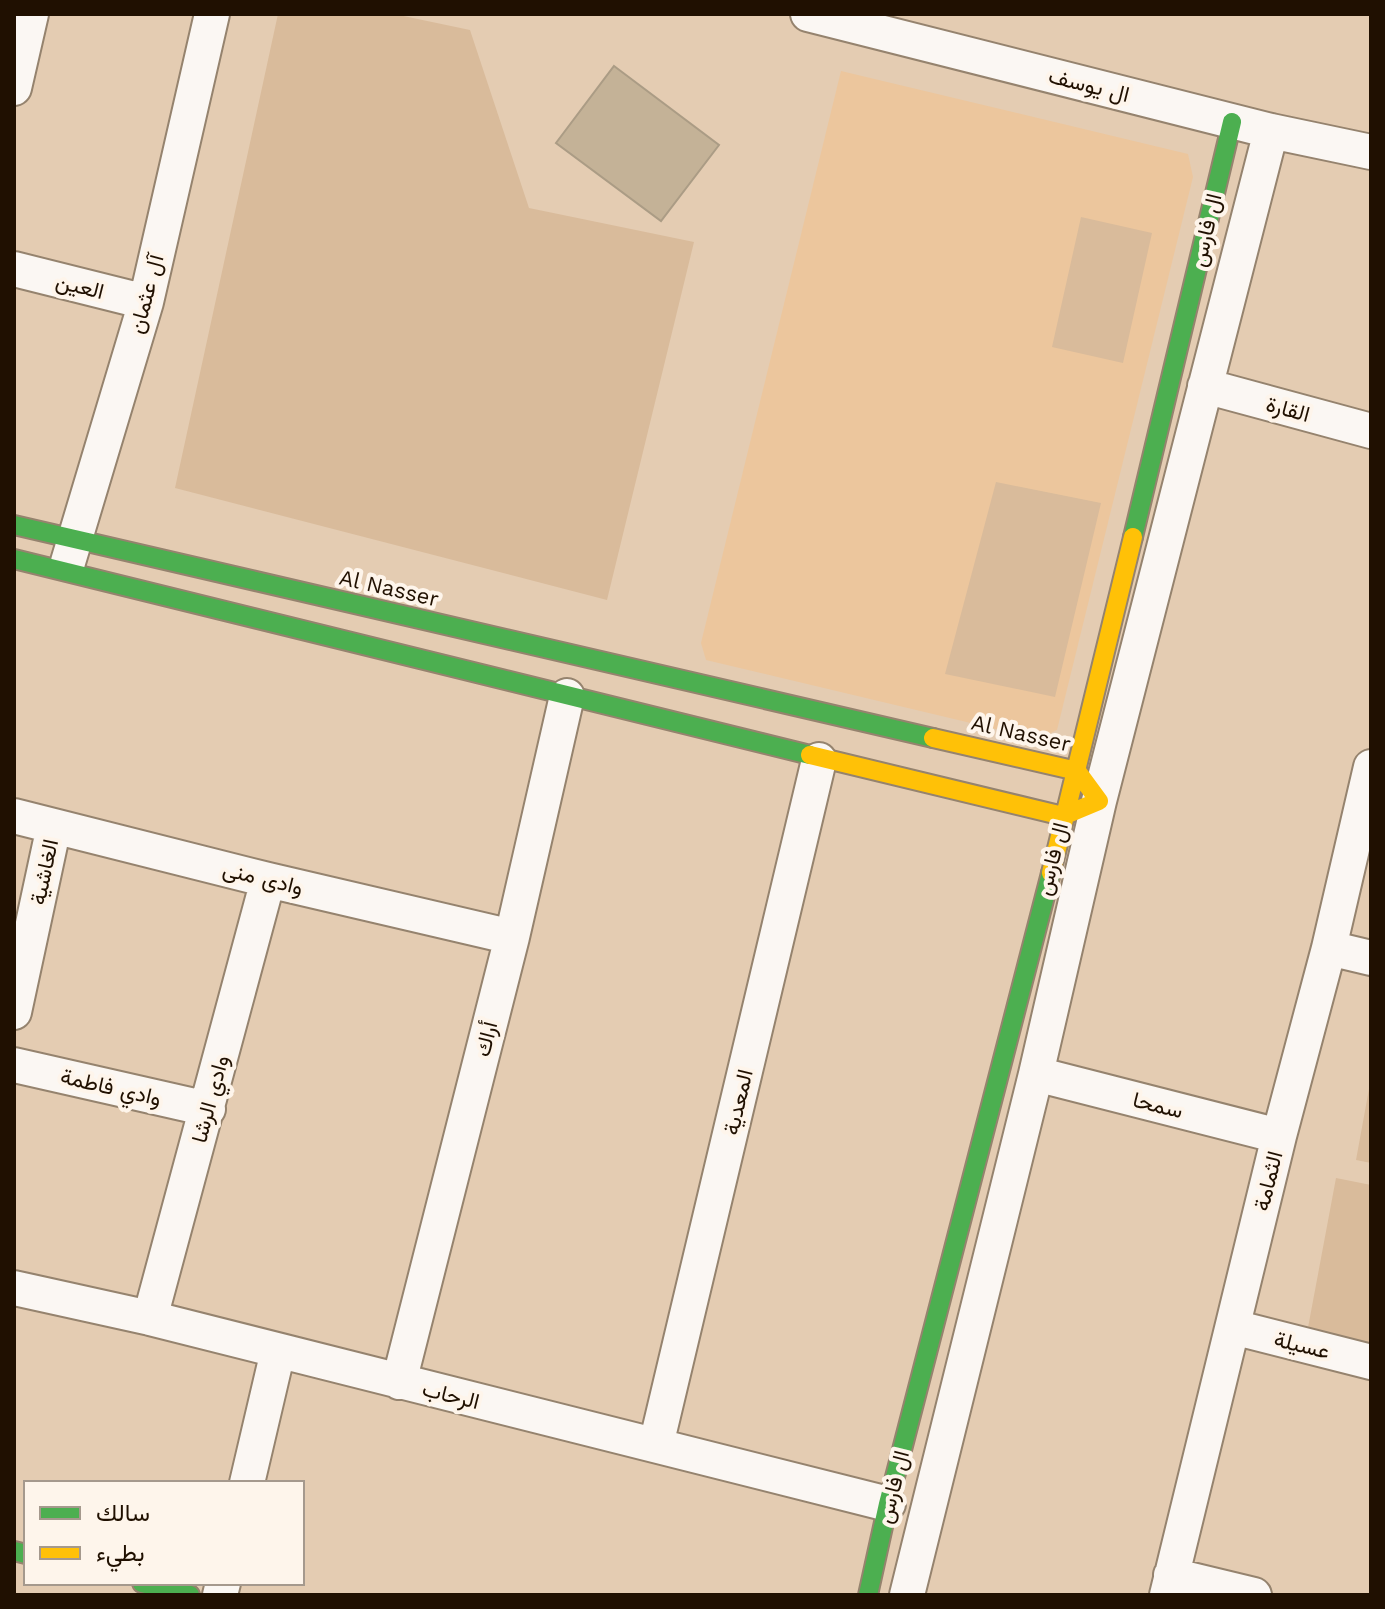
<svg xmlns="http://www.w3.org/2000/svg" width="1385" height="1609" viewBox="0 0 1385 1609" font-family="'Work Sans',Vazirmatn,sans-serif">
	<rect width="100%" height="100%" fill="#e4ccb2"/>
	<path fill="#ecc69d" d="M 841,71 L 1188,154 L 1193,177 L 1057,730 L 1038,739 L 706,660 L 701,643 Z"/>
	<path fill="#d9bb9b" d="M 278,14 L 394,14 L 470,30 L 529,208 L 694,242 L 607,600 L 175,488 Z
		M 1081,217 L 1152,233 L 1123,363 L 1052,347 Z
		M 996,482 L 1101,503 L 1055,697 L 945,674 Z
		M 1371,1078 L 1371,1163 L 1356,1160 Z
		M 1336,1178 L 1371,1185 L 1371,1345 L 1307,1333 Z"/>
	<path fill="#c4b297" stroke="#ab9c85" stroke-width="2" d="M 614,66 L 719,145 L 661,221 L 556,143 Z"/>
	<g fill="none" stroke-linecap="round" stroke-linejoin="round">
		<g stroke="#95836e" stroke-width="38">
			<path id="street" d="M 808,14 L 1271,131 L 1371,152
				M 14,88 L 31,14
				M 14,269 L 146,302
				M 1205,386 L 1371,431
				M 68,562 L 146,302 L 212,14
				M 14,816 L 268,880 L 512,937
				M 1329,948 L 1371,958
				M 14,1012 L 54,826
				M 14,1065 L 208,1109
				M 1036,1074 L 1279,1136
				M 14,1288 L 150,1318 L 888,1504
				M 150,1318 L 268,880
				M 1233,1327 L 1371,1362
				M 399,1382 L 512,937 L 567,696
				M 656,1445 L 819,760
				M 247,1483 L 278,1351
				M 1171,1575 L 1254,1595
				M 220,1595 L 223,1583
				M 907,1595 L 1036,1074 L 1099,801 L 1271,131
				M 1167,1595 L 1279,1136 L 1329,948 L 1371,767"/>
		</g>
		<g stroke="#95836e" stroke-width="22">
			<path id="fast" d="M 14,525 L 933,738
				M 1133,537 L 1232,122
				M 14,559 L 810,755
				M 14,1551 L 26,1554
				M 142,1583 L 190,1595
				M 868,1595 L 888,1504 L 1051,873"/>
		</g>
		<g stroke="#95836e" stroke-width="22">
			<path id="slow" d="M 810,755 L 1063,816 L 1099,801 L 1077,771 L 933,738
				M 1051,873 L 1133,537"/>
		</g>
		<use href="#street" stroke="#fbf7f3" stroke-width="34"/>
		<use href="#fast" stroke="#4caf50" stroke-width="18"/>
		<use href="#slow" stroke="#ffc107" stroke-width="18"/>
	</g>
	<g text-anchor="middle" dominant-baseline="central" stroke-width="8" stroke-linejoin="round" paint-order="stroke">
		<g font-size="22" fill="#201001" stroke="#fef5eb">
			<text transform="translate(1089 85) rotate(14)">ال يوسف</text>
			<text transform="translate(1206 230) rotate(-77)">ال فارس</text>
			<text transform="translate(80 286) rotate(14)">العين</text>
			<text transform="translate(146 294) rotate(-75)">آل عثمان</text>
			<text transform="translate(1288 409) rotate(15)">القارة</text>
			<text transform="translate(389 588) rotate(13)">Al Nasser</text>
			<text transform="translate(1021 733) rotate(13)">Al Nasser</text>
			<text transform="translate(1052 859) rotate(-76)">ال فارس</text>
			<text transform="translate(44 872) rotate(-78)">الغاشية</text>
			<text transform="translate(263 878) rotate(14)">وادى منى</text>
			<text transform="translate(486 1039) rotate(-76)">أراك</text>
			<text transform="translate(111 1087) rotate(13)">وادي فاطمة</text>
			<text transform="translate(210 1099) rotate(-75)">وادي الرشا</text>
			<text transform="translate(738 1102) rotate(-77)">المعدية</text>
			<text transform="translate(1158 1105) rotate(14)">سمحا</text>
			<text transform="translate(1268 1181) rotate(-76)">الثمامة</text>
			<text transform="translate(1302 1345) rotate(14)">عسيلة</text>
			<text transform="translate(451 1395) rotate(14)">الرحاب</text>
			<text transform="translate(893 1487) rotate(-76)">ال فارس</text>
		</g>
	</g>
	<rect width="1385" height="1609" fill="none" stroke="#201001" stroke-width="32"/>
	<rect x="24" y="1481" width="280" height="104" fill="#fef5eb" stroke="#a5998d" stroke-width="2"/>
	<rect x="40" y="1507" width="40" height="12" fill="#4caf50" stroke="#a5998d" stroke-width="2"/>
	<text x="96" y="1521" font-size="24" fill="#201001">سالك</text>
	<rect x="40" y="1547" width="40" height="12" fill="#ffc107" stroke="#a5998d" stroke-width="2"/>
	<text x="96" y="1561" font-size="24" fill="#201001">بطيء</text>
</svg>
